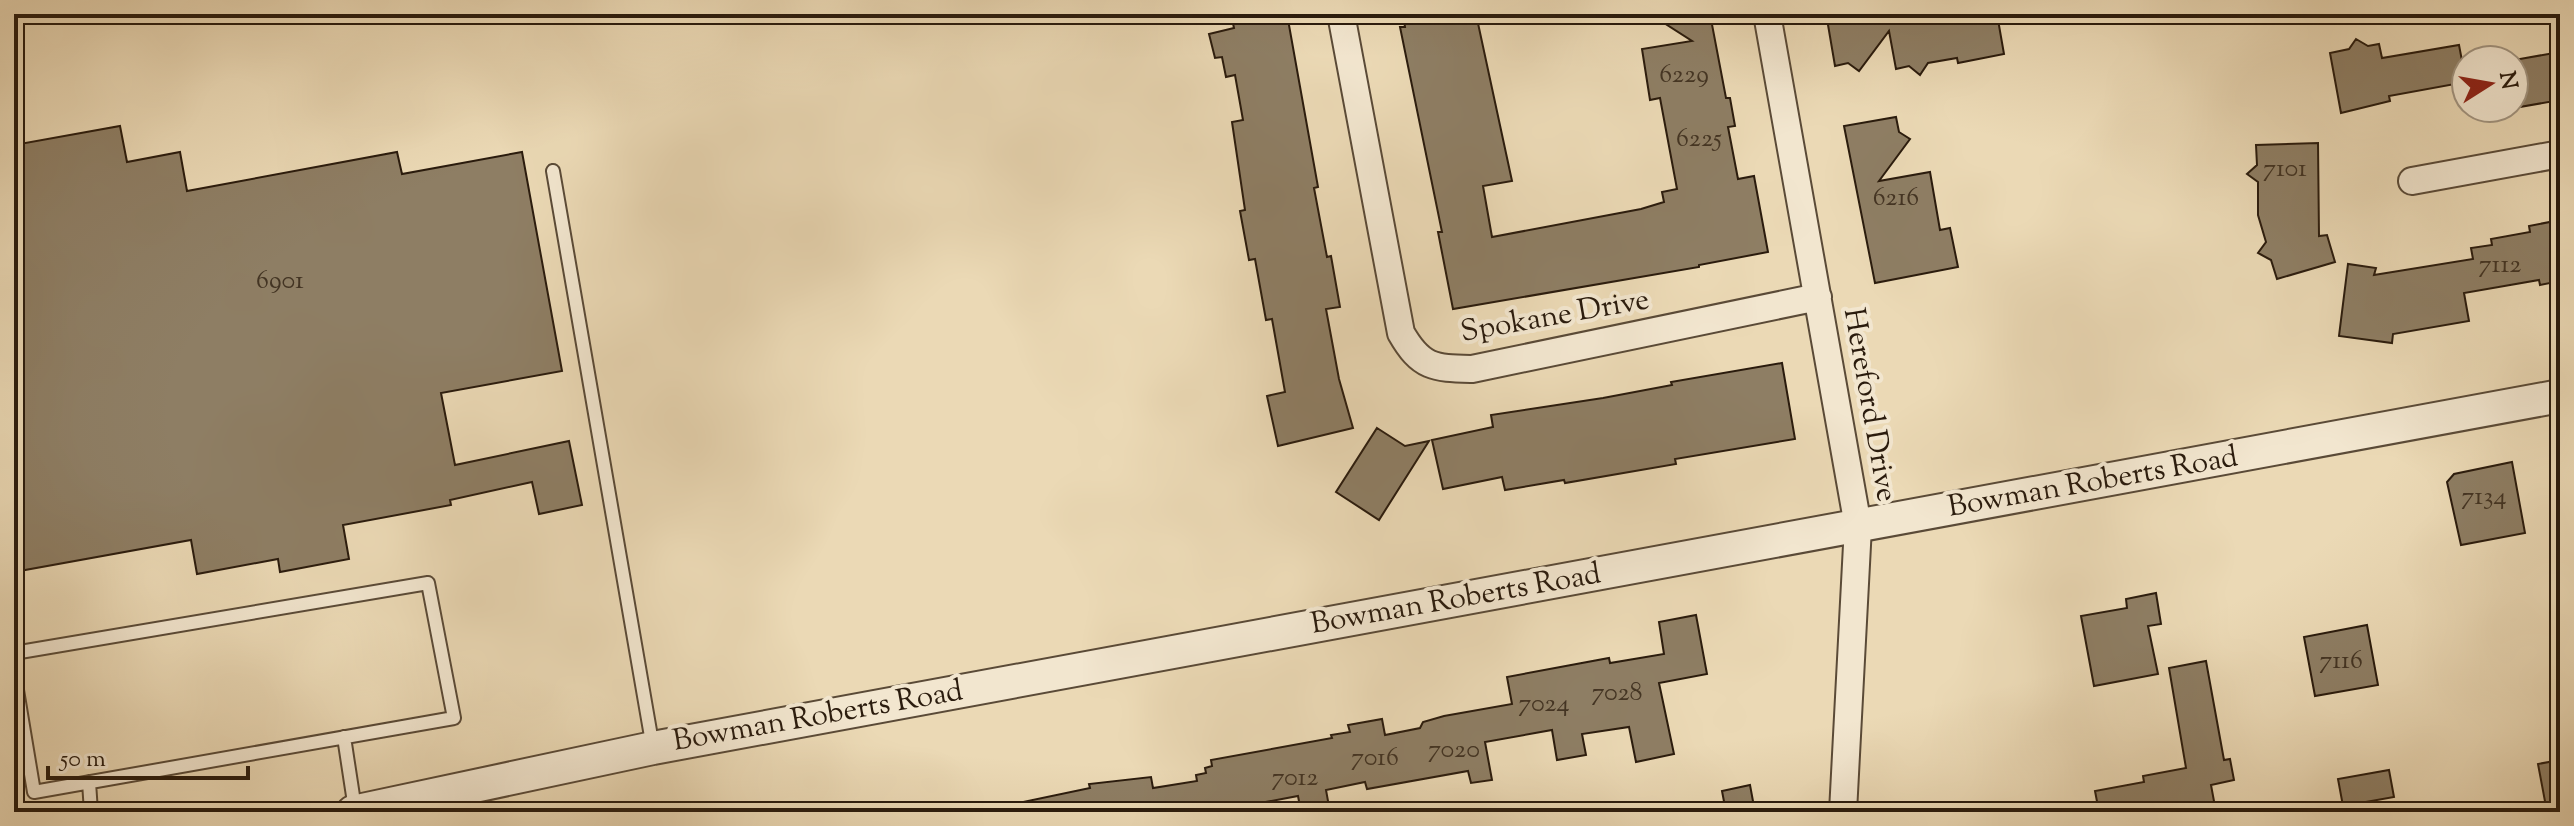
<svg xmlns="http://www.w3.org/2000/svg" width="2574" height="826" viewBox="0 0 2574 826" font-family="'Sorts Mill Goudy',serif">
	<rect width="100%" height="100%" fill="#ebd9b5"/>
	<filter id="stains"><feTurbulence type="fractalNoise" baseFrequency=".0025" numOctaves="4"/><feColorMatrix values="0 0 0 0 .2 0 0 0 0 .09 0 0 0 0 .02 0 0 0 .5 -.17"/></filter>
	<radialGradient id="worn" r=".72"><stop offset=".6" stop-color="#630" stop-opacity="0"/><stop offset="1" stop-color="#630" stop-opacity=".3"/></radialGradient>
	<path fill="#8e7e64" stroke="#2a1b0d" stroke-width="2" d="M 1231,14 L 1287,14 L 1318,187 L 1314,188 L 1327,257 L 1331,256 L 1340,307 L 1326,309 L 1339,379 L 1353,428 L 1278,446 L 1267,396 L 1285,392 L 1272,319 L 1266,320 L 1255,259 L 1249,260 L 1240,211 L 1245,210 L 1232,122 L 1243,120 L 1235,75 L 1226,77 L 1222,57 L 1215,58 L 1209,34 L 1234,28 Z
		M 1403,14 L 1476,14 L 1512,181 L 1483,186 L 1492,237 L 1641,209 L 1664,202 L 1662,192 L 1677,189 L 1660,98 L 1650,100 L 1642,49 L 1692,41 L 1650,14 L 1710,14 L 1726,98 L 1730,98 L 1735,126 L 1728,127 L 1738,179 L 1754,176 L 1768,252 L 1699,265 L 1699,267 L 1453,309 L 1438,232 L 1442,232 L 1400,27 L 1405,27 Z
		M 1836,14 L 1997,14 L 2004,54 L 1958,63 L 1957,58 L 1928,63 L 1920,75 L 1909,66 L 1896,69 L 1889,31 L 1859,71 L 1848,63 L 1835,66 L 1827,19 L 1837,17 Z
		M 2356,39 L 2368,46 L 2379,44 L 2382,58 L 2459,45 L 2466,82 L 2389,96 L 2390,101 L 2341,113 L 2330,53 L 2349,49 Z
		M 2560,52 L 2560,100 L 2514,108 L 2514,60 Z
		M 1896,117 L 1899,132 L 1910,139 L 1879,181 L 1930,172 L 1940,230 L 1950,228 L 1958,267 L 1875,283 L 1844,126 Z
		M 120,126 L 127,162 L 180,152 L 187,191 L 397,152 L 402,174 L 522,152 L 562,371 L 441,393 L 455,465 L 569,441 L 582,505 L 539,514 L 532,482 L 450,500 L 451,505 L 343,525 L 349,559 L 280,572 L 278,559 L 197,574 L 191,540 L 14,572 L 14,145 Z
		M 2318,143 L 2319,236 L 2327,235 L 2335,262 L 2277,279 L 2271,260 L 2258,253 L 2266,242 L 2258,215 L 2258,182 L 2247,174 L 2257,165 L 2256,145 Z
		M 2560,220 L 2560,281 L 2540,285 L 2539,280 L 2464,293 L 2469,321 L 2393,334 L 2392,343 L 2339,336 L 2348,264 L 2376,268 L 2374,275 L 2473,259 L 2471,248 L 2492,245 L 2491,239 L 2530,232 L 2529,226 Z
		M 1782,363 L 1795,439 L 1675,459 L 1676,464 L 1565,483 L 1564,480 L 1505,490 L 1502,477 L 1443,489 L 1432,440 L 1493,427 L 1491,415 L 1603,398 L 1672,385 L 1671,382 Z
		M 1377,428 L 1405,446 L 1429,441 L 1379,520 L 1336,492 Z
		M 2512,462 L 2525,533 L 2461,545 L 2447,482 L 2454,474 Z
		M 2156,593 L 2161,624 L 2148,626 L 2158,674 L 2094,686 L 2081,616 L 2127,608 L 2126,599 Z
		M 1696,615 L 1707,674 L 1659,683 L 1674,754 L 1636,762 L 1629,727 L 1582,734 L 1586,755 L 1557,760 L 1552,730 L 1485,742 L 1492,780 L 1471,783 L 1468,771 L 1367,789 L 1365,782 L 1326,790 L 1330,812 L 1301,812 L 1298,796 L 1244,806 L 1246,812 L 1024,812 L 1023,802 L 1090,788 L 1089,784 L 1151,777 L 1153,788 L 1197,781 L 1196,775 L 1206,773 L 1205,768 L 1212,766 L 1211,760 L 1332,738 L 1331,735 L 1350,732 L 1348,725 L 1382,719 L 1385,735 L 1420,728 L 1423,722 L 1444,716 L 1512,704 L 1507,677 L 1609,658 L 1610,663 L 1664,654 L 1659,622 Z
		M 2367,625 L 2378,685 L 2315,696 L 2304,637 Z
		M 2206,661 L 2224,760 L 2230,759 L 2234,780 L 2211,785 L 2216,812 L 2099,812 L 2095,791 L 2144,782 L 2143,776 L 2186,768 L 2169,668 Z
		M 2560,760 L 2560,812 L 2547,812 L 2538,764 Z
		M 2389,770 L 2394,797 L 2343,806 L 2338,779 Z
		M 1750,785 L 1755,812 L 1726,812 L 1722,791 Z"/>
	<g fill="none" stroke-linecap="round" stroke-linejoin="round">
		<g stroke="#5a4a37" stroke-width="16">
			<path id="service" d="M 553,171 L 653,748
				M 14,653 L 428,583 L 454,718 L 34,792 L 14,672
				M 344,737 L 355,809
				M 89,782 L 91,812"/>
		</g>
		<g stroke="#5a4a37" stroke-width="30">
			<path id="minor" d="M 1341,14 L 1401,333 C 1421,368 1434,368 1472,369 L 1818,297
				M 1767,14 L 1858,526 L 1843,812
				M 2412,181 L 2560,154"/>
		</g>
		<g stroke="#5a4a37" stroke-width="36">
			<path id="tertiary" d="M 353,812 L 653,748 L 2560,396"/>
		</g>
		<use href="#service" stroke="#f2e6cf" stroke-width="12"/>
		<use href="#minor" stroke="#f2e6cf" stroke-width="26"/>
		<use href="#tertiary" stroke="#f2e6cf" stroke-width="32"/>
	</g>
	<g text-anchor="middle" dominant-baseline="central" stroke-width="8" stroke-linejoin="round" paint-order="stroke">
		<g font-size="26" fill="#433423">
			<text x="1684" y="75">6229</text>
			<text x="1699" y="139">6225</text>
			<text x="2285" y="169">7101</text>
			<text x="1896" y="198">6216</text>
			<text x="2500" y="265">7112</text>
			<text x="280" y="281">6901</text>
			<text x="2484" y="497">7134</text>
			<text x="2341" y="661">7116</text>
			<text x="1617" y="693">7028</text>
			<text x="1544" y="704">7024</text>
			<text x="1454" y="750">7020</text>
			<text x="1375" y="758">7016</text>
			<text x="1295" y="778">7012</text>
		</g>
		<g font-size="30" fill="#2a1b0d" stroke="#f2e6cf">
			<text transform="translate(1555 317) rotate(-10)">Spokane Drive</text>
			<text transform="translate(1869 405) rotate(80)">Hereford Drive</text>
			<text transform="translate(2093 483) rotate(-10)">Bowman Roberts Road</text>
			<text transform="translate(1456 600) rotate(-10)">Bowman Roberts Road</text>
			<text transform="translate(818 717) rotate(-10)">Bowman Roberts Road</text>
		</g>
	</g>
	<rect width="2574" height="826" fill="none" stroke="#ebd9b5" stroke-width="48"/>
	<rect x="16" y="16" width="2542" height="794" fill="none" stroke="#2a1b0d" stroke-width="4"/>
	<rect x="24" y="24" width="2526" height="778" fill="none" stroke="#2a1b0d" stroke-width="2"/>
	<g transform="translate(2490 84) rotate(79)"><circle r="38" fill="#f2e6cf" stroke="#a29581" stroke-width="2"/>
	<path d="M0-6L14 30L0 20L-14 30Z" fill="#8f2418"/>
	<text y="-12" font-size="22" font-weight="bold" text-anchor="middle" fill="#2a1b0d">N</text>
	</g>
	<path d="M48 766v12h200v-12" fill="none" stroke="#2a1b0d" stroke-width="4"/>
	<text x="60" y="766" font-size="24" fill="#2a1b0d" stroke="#f2e6cf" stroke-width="6" paint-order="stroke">50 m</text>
	<rect width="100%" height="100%" filter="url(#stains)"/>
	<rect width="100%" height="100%" fill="url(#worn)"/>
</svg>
